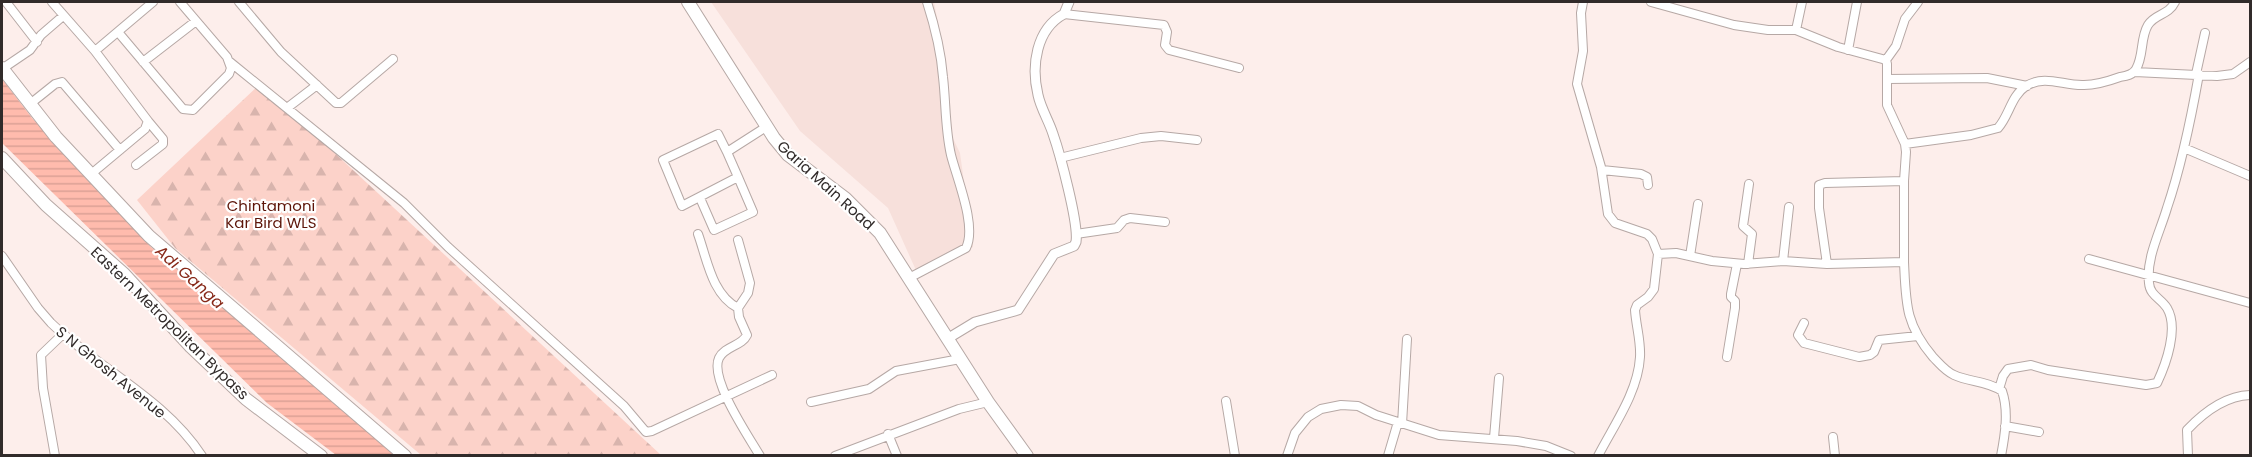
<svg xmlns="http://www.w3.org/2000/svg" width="2252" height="457" viewBox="0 0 2252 457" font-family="Poppins,sans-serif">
	<defs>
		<pattern id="forest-firs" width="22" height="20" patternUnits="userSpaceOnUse" patternTransform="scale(1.5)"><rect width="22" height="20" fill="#fcd2c9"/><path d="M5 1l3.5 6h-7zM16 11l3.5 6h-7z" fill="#d8b4ad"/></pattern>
		<pattern id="water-rules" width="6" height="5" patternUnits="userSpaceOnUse" patternTransform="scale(1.5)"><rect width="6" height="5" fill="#ffbbad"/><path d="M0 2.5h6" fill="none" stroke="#dba195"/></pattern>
	</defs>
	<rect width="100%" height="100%" fill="#fdeeeb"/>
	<path fill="#f7e0db" d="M 711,2 L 934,2 L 945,61 L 951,134 L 960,153 L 973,247 L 919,277 L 888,208 L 800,131 Z"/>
	<path fill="url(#forest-firs)" d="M 260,84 L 661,455 L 421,455 L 175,248 L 137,200 Z"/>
	<path fill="url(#water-rules)" d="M 2,79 L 32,118 L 151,247 L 400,455 L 336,455 L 267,403 L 2,143 Z"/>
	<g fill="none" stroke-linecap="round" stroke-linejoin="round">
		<g stroke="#b6a8a5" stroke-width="10">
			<path id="minor" d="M 6,2 L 37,42
				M 52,2 L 95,51 L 148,121 L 145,129 L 90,175
				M 239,2 L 281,52 L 336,103 L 341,103 L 393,59
				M 1583,2 L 1581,13 L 1583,51 L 1577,84 L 1601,167 L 1608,214 L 1615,223 L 1647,234 L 1652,239 L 1658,254 L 1654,289 L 1648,297 L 1637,305 L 1635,310 C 1636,326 1641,341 1640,357 C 1638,392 1614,425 1598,456
				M 1651,2 L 1734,25 L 1768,30 L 1796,30 L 1838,47 L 1886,60 L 1887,64 L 1887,105 L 1905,144 L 1906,152 L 1904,181 L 1904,262
				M 1064,14 L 1164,25 L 1167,32 L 1165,45 L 1169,50 L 1239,68
				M 1796,30 L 1802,2
				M 118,32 L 183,109 L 193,110 L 229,74 L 231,68 L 227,57 L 180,2
				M 1848,50 L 1857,2
				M 95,51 L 153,2
				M 1886,60 L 1896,46 L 1905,19 L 1918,2
				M 143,62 L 196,21
				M 230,62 L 404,203 L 448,247 L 624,406 L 646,432 L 652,431 L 772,375
				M 2,69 L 30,50 L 41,35 L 63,16
				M 2135,72 L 2217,76 L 2233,74 L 2250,62
				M 2196,74 L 2205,33
				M 1887,79 L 1987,78 L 2027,86
				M 30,104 L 55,84 L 62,82 L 120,150
				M 287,108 L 317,85
				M 1905,144 L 1971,135 L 1998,128 C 2009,116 2011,96 2026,86 C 2046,74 2063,86 2084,85 C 2097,85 2109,81 2120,77 C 2126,76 2133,75 2136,69 C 2144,56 2140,38 2148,25 C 2156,13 2168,16 2175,2
				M 2184,148 L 2250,176
				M 727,152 L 738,177
				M 1060,158 L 1141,138 L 1161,136 L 1197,140
				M 136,165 L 163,144 L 163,139 L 148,121
				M 1602,170 L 1641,174 L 1647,177 L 1648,185
				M 700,198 L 714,230 L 753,212 L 738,177 L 682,206 L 663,160 L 718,134 L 727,152 L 766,127
				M 698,234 C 707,259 712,295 738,308
				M 1076,234 L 1117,228 L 1124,220 L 1130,218 L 1165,222
				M 738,240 L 750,283 L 748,293 L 738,308 L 739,317 L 747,335 C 742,346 725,346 719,358 C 709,379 749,437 760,456
				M 1658,254 L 1676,253 L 1712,261 L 1744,264 L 1783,261 L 1827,264 L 1904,262 C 1906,303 1905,324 1933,357 C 1939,363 1945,371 1954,375 C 1969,382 1988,381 2002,391 C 2009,411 2005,435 2001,456
				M 2,256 L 38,308 L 51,323 C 99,369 165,399 202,456
				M 1690,256 L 1698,204
				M 2089,259 L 2250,303
				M 1783,261 L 1789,207
				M 1748,264 L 1752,234 L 1743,226 L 1749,184
				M 1827,264 L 1819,208 L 1819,185 L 1825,183 L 1904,181
				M 909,278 L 966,248 C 977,226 957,179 951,155 C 945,129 946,103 943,77 C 941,51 935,27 927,2
				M 1804,323 L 1798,335 L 1804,343 L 1859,357 L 1870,355 L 1874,352 L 1879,340 L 1918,336
				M 1727,357 L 1735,308 L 1735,301 L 1731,297 L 1731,294 L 1737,264
				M 1999,389 L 2003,376 L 2008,369 L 2031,365 L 2048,370 L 2146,385 L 2157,383 C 2166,364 2179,328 2167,308 C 2161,298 2150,296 2149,283 C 2146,258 2160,232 2167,208 C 2182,164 2191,119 2199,74
				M 1226,401 L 1235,456
				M 811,402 L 869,389 L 896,371 L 960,359
				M 1402,424 L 1407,339
				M 2005,426 L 2039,432
				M 888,434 L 897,456
				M 1833,437 L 1835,456
				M 1494,438 L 1499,378
				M 55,456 L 43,388 L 41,355 L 63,334
				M 835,456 L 959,409 L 988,402
				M 1287,456 L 1295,433 L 1308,417 L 1321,409 L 1341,405 L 1358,406 L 1376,415 L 1439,435 L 1517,441 L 1546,446 L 1571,456
				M 1388,456 L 1398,422
				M 2188,456 L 2187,430 C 2204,412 2225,396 2250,395"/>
		</g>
		<g stroke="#b6a8a5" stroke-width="11">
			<path id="tertiary" d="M 947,339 L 975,322 L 1018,310 L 1054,254 L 1074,246 L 1076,242 C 1079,224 1060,154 1053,134 C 1049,121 1041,109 1038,95 C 1031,66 1036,29 1064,14 L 1069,2"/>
		</g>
		<g stroke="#b6a8a5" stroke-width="14">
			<path id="primary" d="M 688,2 L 774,138 L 788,155 L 845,198 L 880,233 L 988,402 L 1027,456
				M 2,68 L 56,137 L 149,236 L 405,456
				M 2,158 L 46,205 L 124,274 L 191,347 L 227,381 L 246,399 L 321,456"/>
		</g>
		<use href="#minor" stroke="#fff" stroke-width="8"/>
		<use href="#tertiary" stroke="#fff" stroke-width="9"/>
		<use href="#primary" stroke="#fff" stroke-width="12"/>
	</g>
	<g text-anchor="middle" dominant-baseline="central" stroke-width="4.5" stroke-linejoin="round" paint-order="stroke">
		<g font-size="15" fill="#312b2a" stroke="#fff">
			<text transform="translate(826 185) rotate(42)">Garia Main Road</text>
			<text transform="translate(170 323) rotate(44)">Eastern Metropolitan Bypass</text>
			<text transform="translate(111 372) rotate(39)">S N Ghosh Avenue</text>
		</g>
		<g font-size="15" fill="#5d1509" stroke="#fff">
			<text x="271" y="205">Chintamoni<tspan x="271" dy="17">Kar Bird WLS</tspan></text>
		</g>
		<g font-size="16" font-style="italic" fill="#872818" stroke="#fff">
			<text transform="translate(190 277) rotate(42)">Adi Ganga</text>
		</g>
	</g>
	<rect width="2252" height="457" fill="none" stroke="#312b2a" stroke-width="6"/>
</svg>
